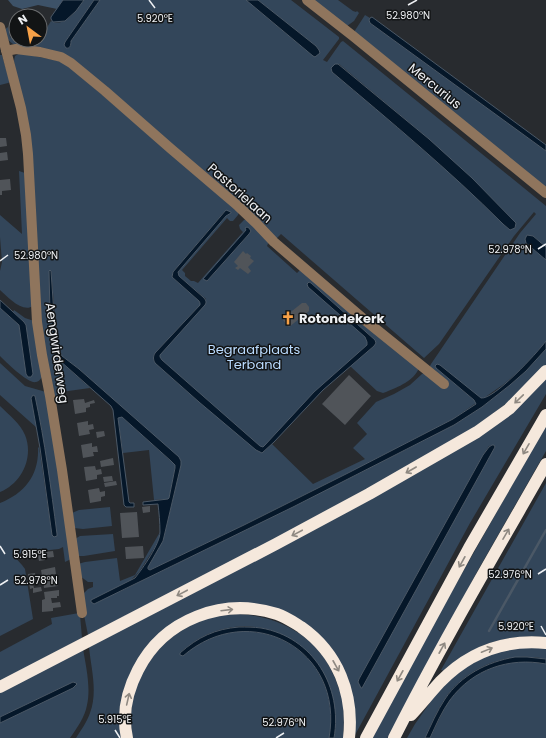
<svg xmlns="http://www.w3.org/2000/svg" width="546" height="738" viewBox="0 0 546 738" font-family="Poppins,sans-serif">
	<rect width="100%" height="100%" fill="#282b2f"/>
	<path fill="#33465a" fill-rule="evenodd" d="M 84,0 L 94,0 L 65,42 L 71,46 L 71,41 L 100,0 L 246,0 L 313,56 L 319,50 L 316,46 L 258,0 L 291,0 L 339,37 L 339,39 L 323,60 L 327,62 L 341,42 L 343,41 L 546,206 L 546,247 L 533,236 L 526,243 L 546,260 L 546,341 L 537,352 L 518,372 L 504,384 L 484,398 L 481,398 L 436,368 L 474,400 L 476,403 L 453,419 L 350,472 L 244,525 L 150,570 L 149,570 L 148,567 L 163,541 L 181,465 L 181,461 L 178,457 L 79,369 L 62,356 L 59,350 L 58,347 L 51,270 L 49,271 L 50,313 L 55,354 L 59,360 L 90,388 L 61,392 L 62,397 L 54,398 L 42,332 L 14,61 L 15,56 L 20,53 L 64,62 L 239,212 L 238,215 L 233,221 L 230,221 L 227,218 L 182,270 L 185,273 L 185,276 L 191,281 L 194,281 L 198,283 L 243,232 L 240,229 L 239,225 L 244,220 L 248,219 L 269,241 L 267,246 L 297,273 L 300,270 L 419,368 C 414,381 398,387 386,392 L 383,393 L 377,391 L 350,366 L 374,346 L 375,340 L 311,283 L 309,282 L 373,341 L 348,365 L 270,443 L 260,450 L 155,358 L 206,299 L 179,276 L 178,272 L 226,216 L 229,214 L 224,212 L 173,272 L 172,277 L 199,301 L 200,303 L 200,305 L 155,353 L 154,359 L 155,363 L 199,402 L 262,453 L 272,444 L 313,484 L 365,459 L 353,448 L 367,434 L 357,423 L 376,402 L 394,394 L 410,385 L 422,374 L 427,372 L 431,364 L 520,233 L 536,214 L 534,212 L 514,236 L 439,344 L 424,358 L 281,234 L 276,239 L 76,63 L 13,44 L 8,40 L 4,30 L 8,27 L 10,37 C 18,42 29,43 38,42 L 51,21 C 65,28 77,10 84,0 ZM 335,64 L 339,64 L 429,139 L 516,227 L 510,230 L 503,224 C 449,170 390,121 332,72 ZM 246,230 L 251,231 L 249,234 L 207,281 L 204,279 Z
		M 313,0 L 338,0 L 353,11 L 356,12 L 357,11 L 359,13 L 354,21 L 347,26 Z
		M 365,15 L 370,18 L 369,20 L 370,23 L 546,151 L 546,189 L 354,32 Z
		M 0,55 L 2,55 L 10,82 L 8,83 L 0,85 Z
		M 19,171 L 25,173 L 33,306 C 22,313 8,297 0,290 L 0,271 L 2,262 L 0,237 L 0,215 L 22,234 Z
		M 0,308 L 19,325 L 20,329 L 24,322 L 13,312 L 14,310 L 25,318 L 34,321 L 43,376 C 41,378 39,382 36,382 C 28,384 6,362 0,356 Z
		M 546,349 L 546,365 L 511,400 L 471,430 L 358,496 L 88,635 L 84,615 L 82,595 L 88,589 L 93,587 L 93,582 L 88,582 L 80,576 L 78,564 L 85,562 L 117,558 L 120,581 L 135,575 L 160,532 L 159,539 L 155,547 L 139,572 L 119,592 L 352,477 L 454,425 L 482,407 L 510,385 L 526,371 Z
		M 0,363 L 25,386 L 46,392 L 71,559 L 65,562 L 63,547 L 59,549 L 12,554 L 22,565 L 25,569 L 33,619 L 0,636 L 0,503 C 25,493 39,475 38,448 L 39,447 L 52,535 L 57,534 L 41,424 L 31,398 L 37,428 L 0,395 Z
		M 546,378 L 546,394 L 470,523 L 355,735 L 352,698 L 306,627 L 225,605 L 144,653 L 123,738 L 76,738 C 81,730 87,722 90,713 C 98,692 91,668 89,647 L 362,504 ZM 494,445 L 495,447 L 362,688 L 358,682 L 359,679 L 483,455 L 489,446 Z
		M 0,406 C 9,415 20,423 25,435 C 34,457 22,483 0,492 Z
		M 119,417 L 122,417 L 175,465 L 175,468 L 169,498 L 168,499 L 154,500 L 149,450 L 123,453 L 118,418 Z
		M 546,425 L 546,451 L 478,570 L 388,738 L 372,738 L 430,630 Z
		M 546,483 L 546,638 C 527,634 499,639 482,646 L 445,671 L 441,670 Z
		M 110,507 L 112,526 L 83,529 L 74,528 L 72,513 L 79,510 Z
		M 113,534 L 115,551 L 84,556 L 77,556 L 75,539 L 80,536 Z
		M 79,613 L 80,615 L 82,638 L 0,681 L 0,652 L 52,624 L 51,618 Z
		M 238,614 C 284,616 324,641 338,686 C 340,691 342,696 343,701 C 344,714 344,725 343,738 L 334,738 C 347,665 278,604 208,634 C 197,639 189,645 180,653 L 183,656 C 250,598 345,650 329,738 L 132,738 C 131,725 130,712 133,698 C 142,659 176,624 216,616 C 223,615 231,615 238,614 Z
		M 518,647 L 546,648 L 546,659 C 508,651 469,666 446,697 C 437,710 431,724 425,738 L 407,738 L 415,724 L 436,694 L 451,676 L 491,653 Z
		M 83,649 C 86,666 91,688 87,705 C 85,717 77,728 70,738 L 0,738 L 0,723 L 76,686 L 73,682 L 0,717 L 0,692 Z
		M 516,662 L 527,662 L 546,664 L 546,738 L 430,738 C 435,729 439,719 444,710 C 459,682 484,667 516,662 Z"/>
	<path fill="#3d5268" d="M 8,0 L 63,0 L 57,9 L 38,5 L 22,9 L 13,6 Z"/>
	<path fill="#051729" stroke="#4b5866" d="M 63,0 L 84,0 L 76,11 L 65,21 L 53,22 L 51,19 L 51,17 Z
		M 94,0 L 100,0 L 71,41 C 71,45 70,49 66,48 L 64,45 L 65,42 Z
		M 246,0 L 258,0 L 316,46 L 319,50 L 320,53 L 315,57 L 313,56 Z
		M 372,17 L 546,145 L 546,151 L 370,23 L 369,20 L 370,18 Z
		M 335,64 L 338,64 L 429,139 L 472,178 L 516,223 L 515,228 L 510,230 L 503,224 C 449,170 390,121 332,72 L 331,68 Z
		M 226,210 L 231,212 L 231,213 L 226,216 L 178,272 L 179,276 L 203,297 C 206,300 207,302 205,305 L 160,355 L 160,357 L 162,360 L 260,446 L 263,447 L 265,445 L 314,392 L 367,345 L 367,342 L 365,337 L 308,287 L 307,284 L 309,282 L 311,283 L 375,340 L 376,343 L 374,346 L 323,390 L 274,442 L 262,453 L 256,450 L 199,402 L 155,363 C 153,359 153,357 155,353 L 200,305 L 200,303 L 199,301 L 172,277 L 173,272 Z
		M 247,227 L 249,228 L 251,231 L 249,234 L 207,281 L 203,279 L 246,230 L 245,228 Z
		M 527,235 L 533,236 L 546,247 L 546,260 L 526,243 L 525,239 Z
		M 50,270 L 51,271 L 54,314 L 58,347 L 59,350 L 62,356 L 79,369 L 179,457 L 181,461 L 181,465 L 163,541 L 148,567 L 148,569 L 150,570 L 244,525 L 350,472 L 453,419 L 476,404 L 474,400 L 436,368 L 435,366 L 437,364 L 440,365 L 481,398 C 494,400 537,353 546,341 L 546,349 L 526,371 L 510,385 L 482,407 L 454,425 L 293,507 L 94,604 L 91,602 L 91,600 L 135,578 C 143,568 160,544 160,532 C 160,522 159,513 158,504 L 143,505 L 143,502 L 168,499 L 169,498 L 175,468 L 175,465 L 171,461 L 122,417 L 118,418 L 129,502 L 130,503 L 134,503 L 134,507 L 126,507 L 124,505 L 113,410 L 111,406 L 59,360 L 55,354 L 50,313 L 49,271 Z
		M 0,300 L 24,322 L 26,325 L 33,374 L 31,377 L 28,377 L 26,374 L 19,325 L 0,308 Z
		M 33,395 L 35,396 C 45,442 51,488 57,534 L 57,536 L 54,537 L 52,535 L 40,448 L 31,398 Z
		M 492,445 L 494,445 L 495,447 L 362,688 L 361,688 L 358,682 L 359,679 L 483,455 L 489,447 Z
		M 239,627 C 246,627 254,627 261,628 C 313,637 343,687 334,738 L 329,738 C 345,650 250,598 183,656 L 180,655 L 180,653 C 198,637 215,629 239,627 Z
		M 515,657 L 527,657 L 546,659 L 546,664 C 509,657 473,669 450,700 C 442,711 436,725 430,738 L 425,738 C 431,725 437,711 445,699 C 461,675 487,662 515,657 Z
		M 73,682 L 76,683 L 77,684 L 73,688 L 0,723 L 0,717 Z"/>
	<g fill="none" stroke-linecap="round" stroke-linejoin="round">
		<path stroke="#4b5866" stroke-width="2.5" d="M 489,631 L 546,530"/>
	</g>
	<path fill="#505459" d="M 0,138 L 6,138 L 7,146 L 0,147 Z
		M 7,152 L 8,160 L 0,161 L 0,153 Z
		M 10,179 L 11,190 L 2,191 L 2,195 L 0,195 L 0,180 Z
		M 243,251 L 246,254 L 247,253 L 251,256 L 250,258 L 254,261 L 248,267 L 251,271 L 248,274 L 240,268 L 238,270 L 235,268 L 238,266 L 234,262 Z
		M 302,303 L 306,303 L 309,307 L 309,311 L 289,327 L 282,319 Z
		M 349,375 L 371,396 L 345,425 L 322,404 Z
		M 84,399 L 85,403 L 94,400 L 95,403 L 90,404 L 90,407 L 86,408 L 86,412 L 75,414 L 73,400 Z
		M 88,421 L 88,425 L 93,424 L 94,429 L 89,430 L 90,434 L 79,436 L 77,423 Z
		M 104,431 L 105,436 L 97,438 L 96,432 Z
		M 92,443 L 92,447 L 97,446 L 98,452 L 93,452 L 94,456 L 83,458 L 81,445 Z
		M 113,458 L 114,465 L 101,467 L 100,461 Z
		M 95,466 L 96,470 L 101,469 L 102,474 L 97,475 L 97,479 L 86,481 L 84,467 Z
		M 112,476 L 113,481 L 104,482 L 103,477 Z
		M 116,481 L 117,485 L 105,487 L 104,483 Z
		M 99,488 L 100,492 L 105,491 L 105,496 L 101,497 L 101,501 L 90,503 L 88,490 Z
		M 150,506 L 150,512 L 143,513 L 142,507 Z
		M 137,512 L 139,537 L 122,538 L 120,513 Z
		M 143,546 L 144,558 L 126,559 L 125,547 Z
		M 44,551 L 44,552 L 53,551 L 54,557 L 45,558 L 45,560 L 39,561 L 38,556 L 35,556 L 35,552 Z
		M 55,567 L 56,574 L 42,576 L 41,570 Z
		M 35,573 L 36,579 L 34,580 L 35,582 L 33,584 L 34,588 L 41,587 L 42,591 L 33,593 L 33,588 L 30,589 L 28,574 Z
		M 56,578 L 58,586 L 44,588 L 43,580 Z
		M 59,590 L 59,596 L 57,596 L 57,598 L 51,598 L 52,603 L 60,602 L 61,607 L 53,608 L 53,611 L 42,612 L 42,600 L 45,599 L 44,592 Z"/>
	<g fill="none" stroke-linecap="round" stroke-linejoin="round">
		<path stroke="#8f755d" stroke-width="10" d="M 307,0 L 353,36 L 546,193
			M 0,27 L 21,108 L 26,135 L 28,154 L 37,322 L 42,355 L 50,396 L 62,470 L 82,613
			M 6,51 L 16,49 L 40,52 L 61,57 L 71,63 L 105,91 L 170,148 L 238,206 L 256,223 L 274,242 L 366,321 L 444,384"/>
		<path stroke="#f5e8dc" stroke-width="12" d="M 0,687 L 276,544 L 369,494 L 477,432 L 509,409 L 546,371
			M 411,715 C 421,704 430,693 440,682 C 469,652 504,639 546,643
			M 127,738 C 122,715 127,691 138,670 C 164,619 223,597 277,614 C 286,617 293,622 301,627 C 338,653 354,694 349,738
			M 366,738 L 469,548 L 546,415
			M 394,738 C 441,645 494,555 546,464"/>
	</g>
	<defs><path id="oneway-shaft" d="M-6 0H5M1.5-3L5.5 0L1.5 3" fill="none" stroke-width="1.6" stroke-linecap="round" stroke-linejoin="round"/></defs>
	<g stroke="#8f8982">
		<use href="#oneway-shaft" transform="translate(519 399) rotate(136)"/>
		<use href="#oneway-shaft" transform="translate(526 449) rotate(120)"/>
		<use href="#oneway-shaft" transform="translate(411 470) rotate(150)"/>
		<use href="#oneway-shaft" transform="translate(297 533) rotate(152)"/>
		<use href="#oneway-shaft" transform="translate(506 534) rotate(-60)"/>
		<use href="#oneway-shaft" transform="translate(462 562) rotate(119)"/>
		<use href="#oneway-shaft" transform="translate(182 593) rotate(152)"/>
		<use href="#oneway-shaft" transform="translate(227 610) rotate(-7)"/>
		<use href="#oneway-shaft" transform="translate(442 648) rotate(-61)"/>
		<use href="#oneway-shaft" transform="translate(487 650) rotate(-22)"/>
		<use href="#oneway-shaft" transform="translate(336 666) rotate(61)"/>
		<use href="#oneway-shaft" transform="translate(400 676) rotate(119)"/>
		<use href="#oneway-shaft" transform="translate(128 699) rotate(-77)"/>
	</g>
	<path fill="none" stroke="#eef0f3" stroke-width="1.5" d="M 149,0 L 155,8M 408,5 L 417,0M 538,249 L 546,244M 0,261 L 8,255M 0,546 L 5,554M 538,574 L 546,569M 0,585 L 8,580M 541,626 L 546,635M 115,730 L 120,738M 276,738 L 284,733"/>
	<defs>
		<g id="church-bare" transform="scale(1.08)"><path d="M-1.2-6h2.4v3.5h3.3v2.4h-3.3V6h-2.4V-.1h-3.3v-2.4h3.3Z" fill="#f7a148" stroke="#121415" stroke-width="2.5" paint-order="stroke"/></g>
	</defs>
	<g fill-rule="evenodd">
		<use href="#church-bare" x="288" y="318"/>
	</g>
	<g text-anchor="middle" dominant-baseline="central" stroke-width="3" stroke-linejoin="round" paint-order="stroke">
		<g font-size="13" fill="#eef0f3" stroke="#121415">
			<text transform="translate(435 86) rotate(39)">Mercurius</text>
			<text transform="translate(240 193) rotate(42)">Pastorielaan</text>
			<text transform="translate(57 353) rotate(82)">Aengwirderweg</text>
		</g>
		<g font-size="13" font-weight="bold" fill="#eef0f3" stroke="#121415" text-anchor="start">
			<text x="299" y="318">Rotondekerk</text>
		</g>
		<g font-size="13" fill="#bbdcff" stroke="#121415">
			<text x="254" y="349">Begraafplaats<tspan x="254" dy="15">Terband</tspan></text>
		</g>
	</g>
	<g font-size="10" text-anchor="middle" fill="#eef0f3" stroke="#121415" stroke-width="3" stroke-linejoin="round" paint-order="stroke">
		<text x="408" y="19">52.980°N</text>
		<text x="155" y="22">5.920°E</text>
		<text x="510" y="253">52.978°N</text>
		<text x="36" y="259">52.980°N</text>
		<text x="30" y="558">5.915°E</text>
		<text x="510" y="578">52.976°N</text>
		<text x="36" y="584">52.978°N</text>
		<text x="516" y="630">5.920°E</text>
		<text x="115" y="723">5.915°E</text>
		<text x="284" y="726">52.976°N</text>
	</g>
	<g transform="translate(28 28) rotate(328)"><circle r="19" fill="#121415" stroke="#6a6c6e"/>
	<path d="M0-3L7 15L0 10L-7 15Z" fill="#f7a148"/>
	<text y="-6" font-size="11" font-weight="bold" text-anchor="middle" fill="#eef0f3">N</text>
	</g>
</svg>
